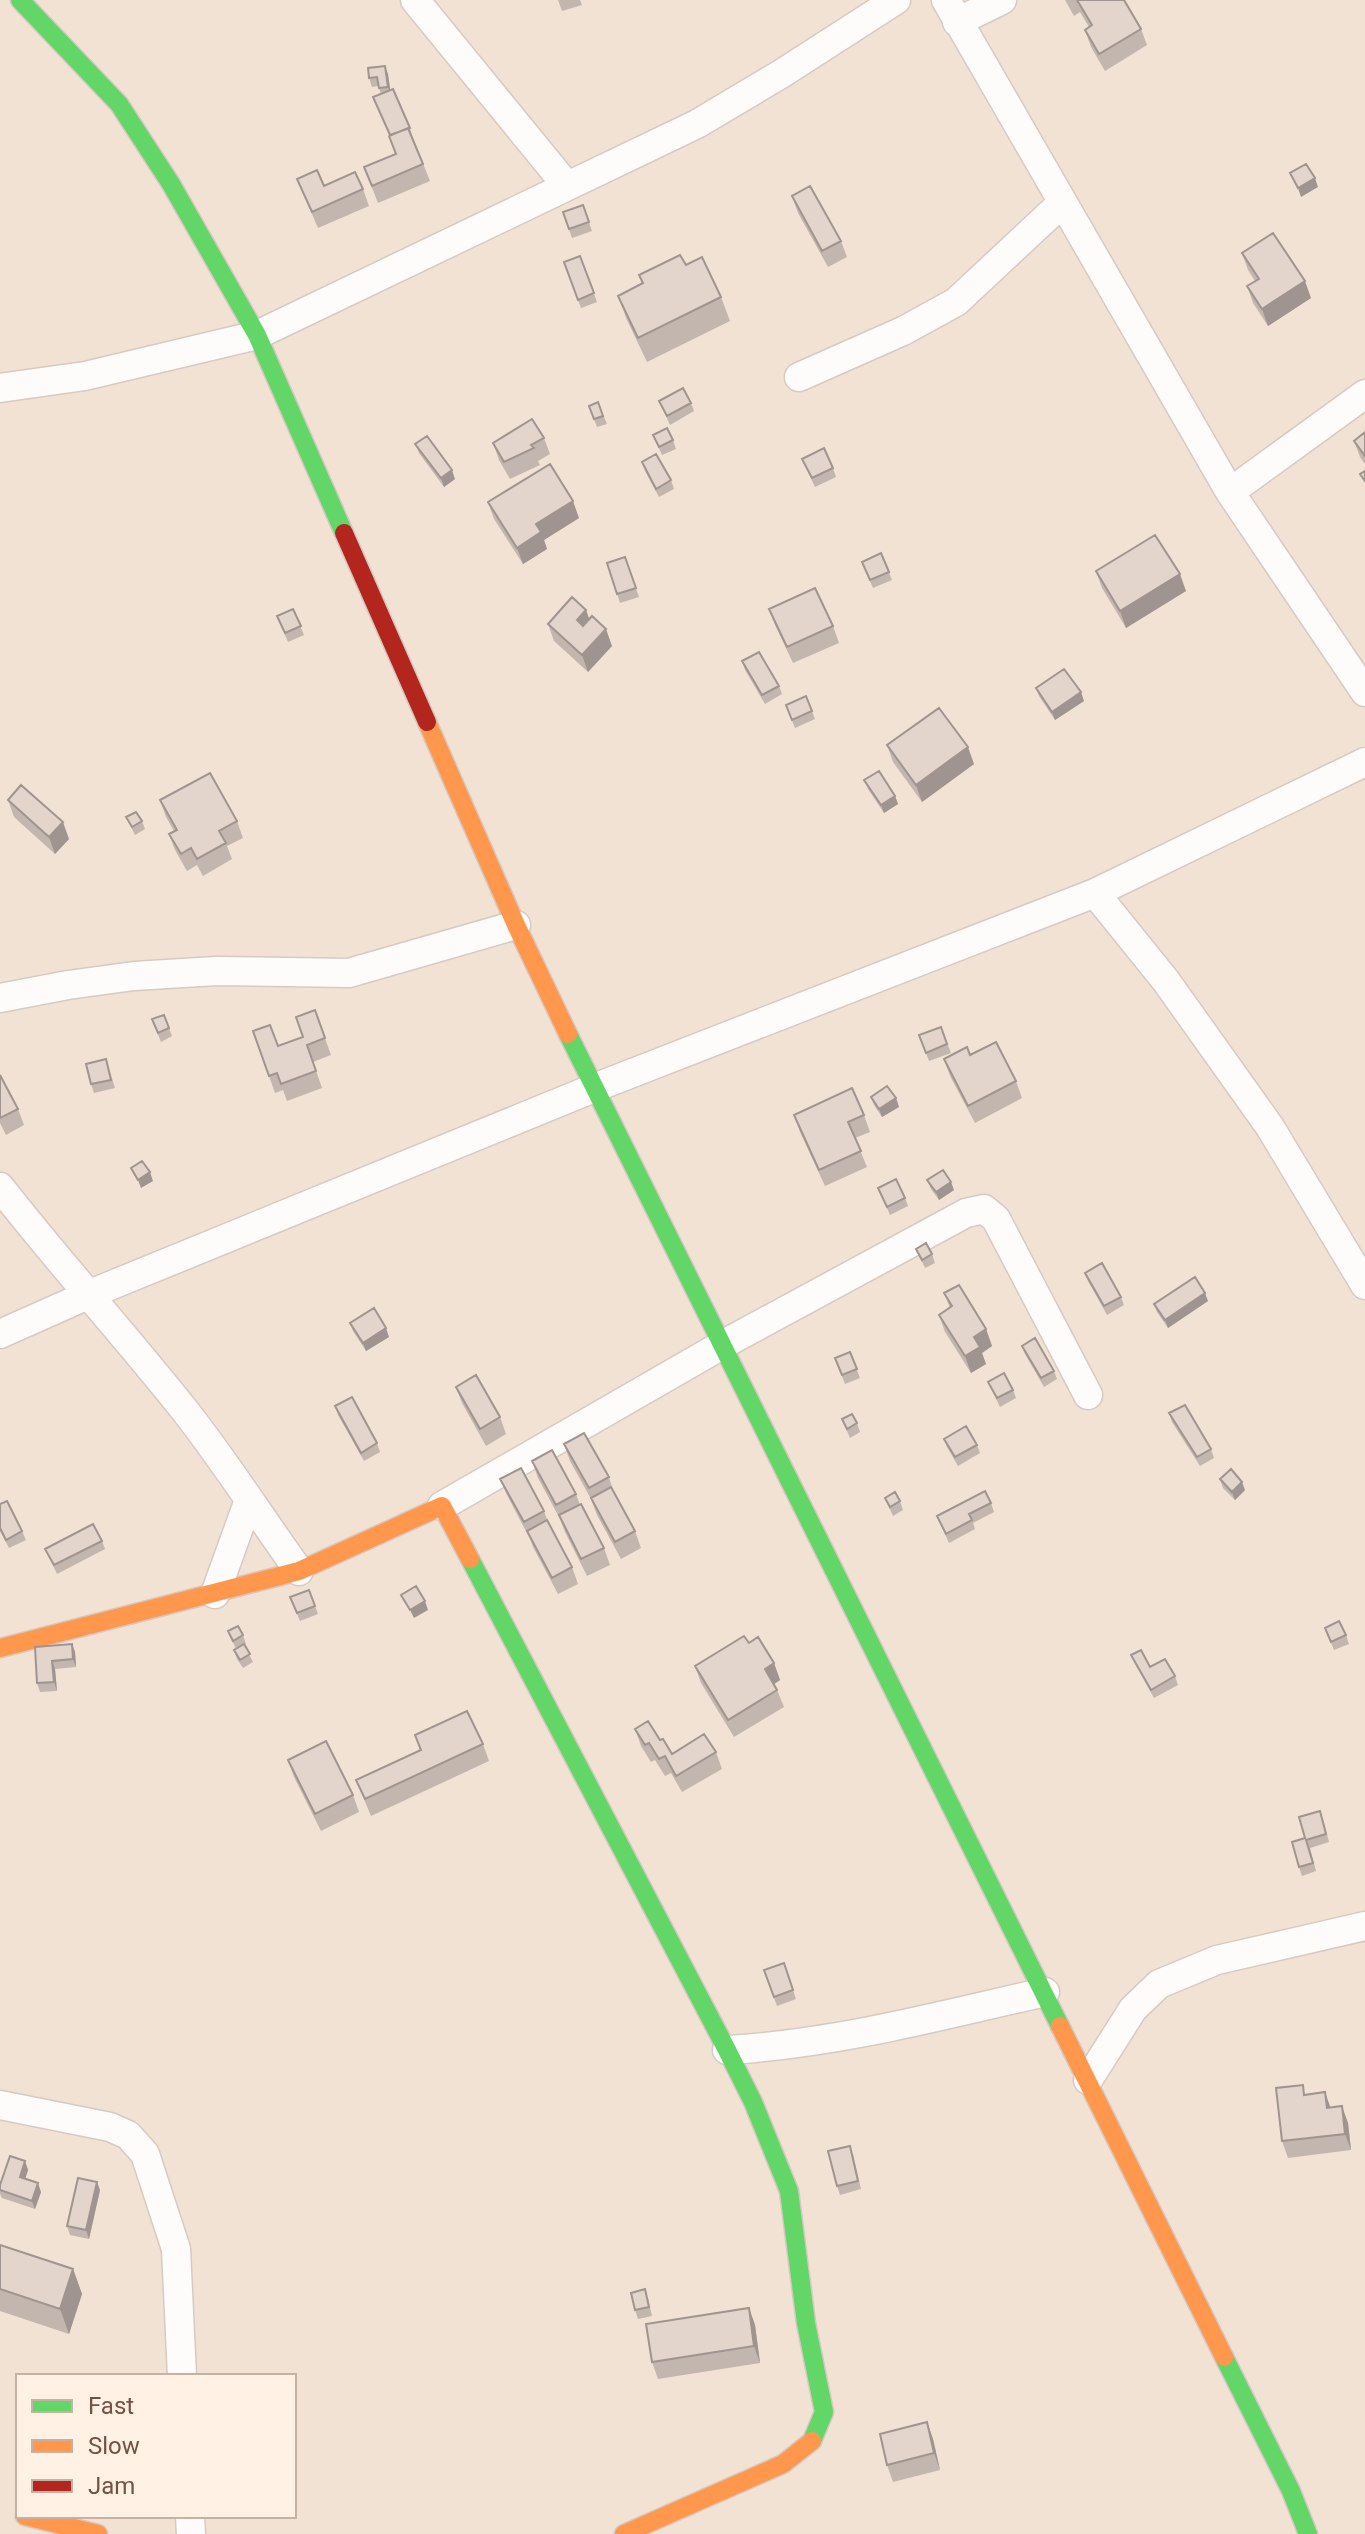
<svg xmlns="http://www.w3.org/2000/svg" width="1365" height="2534" viewBox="0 0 1365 2534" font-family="Roboto,sans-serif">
	<rect width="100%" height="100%" fill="#f6ede5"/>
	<path fill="#f2e2d4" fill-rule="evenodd" d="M 0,0 L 1365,0 L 1365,2534 L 0,2534 ZM 18,2376 L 294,2376 L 294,2516 L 18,2516 Z"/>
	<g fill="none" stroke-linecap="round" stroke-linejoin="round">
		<g stroke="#d7cac3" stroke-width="31">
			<path id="street" d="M 415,0 L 567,186
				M 946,0 L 1230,492 L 1365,692
				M 957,22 L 1002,0
				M 799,377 L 903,331 L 956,302 L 1062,203
				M 0,388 L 85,376 L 257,335 L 697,124 L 781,74 L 896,0
				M 1230,492 L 1365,394
				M 1095,893 L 1166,981 L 1270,1127 L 1365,1285
				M 0,998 L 68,985 L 134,976 L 216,971 L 349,973 L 516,925
				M 0,1187 C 60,1264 126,1336 186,1412 C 226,1463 261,1518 299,1571
				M 0,1334 L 90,1294 L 594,1088 L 1095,893 L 1365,762
				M 442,1506 L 722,1345 L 966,1213 L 984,1209 L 996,1219 L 1088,1395
				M 215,1594 L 249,1500
				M 727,2050 C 835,2044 939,2016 1045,1992
				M 1088,2080 L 1133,2009 L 1159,1984 L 1217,1960 L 1365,1926
				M 0,2105 L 110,2127 L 128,2135 L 145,2154 L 176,2249 L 182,2376
				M 190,2516 L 191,2534"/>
		</g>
		<g stroke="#d6c8c1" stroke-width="21">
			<path id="fast" d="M 20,0 L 119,104 L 171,184 L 257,335 L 344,533
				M 568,1034 L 1060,2026
				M 470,1559 L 727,2050 L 753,2102 L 789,2191 L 806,2323 L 824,2412 L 812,2441
				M 1224,2357 L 1291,2491 L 1308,2534"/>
		</g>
		<g stroke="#d6c8c1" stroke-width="21">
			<path id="slow" d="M 427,722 L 516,925 L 568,1034
				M 0,1648 L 299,1571 L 442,1506 L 470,1559
				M 1060,2026 L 1224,2357
				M 25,2516 L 98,2534
				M 624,2534 L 783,2464 L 812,2441"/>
		</g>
		<g stroke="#d6c8c1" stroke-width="21">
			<path id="jam" d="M 344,533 L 427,722"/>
		</g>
		<use href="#street" stroke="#fefcfb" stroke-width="28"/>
		<use href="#fast" stroke="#63d668" stroke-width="18"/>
		<use href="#slow" stroke="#ff974d" stroke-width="18"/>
		<use href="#jam" stroke="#b3261e" stroke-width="18"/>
	</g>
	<path fill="#c3b6af" d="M 558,0 L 580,0 L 582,5 L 562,11 Z
		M 1065,0 L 1124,0 L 1141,29 L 1147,45 L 1105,71 L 1091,47 L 1085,30 L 1089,27 L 1080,12 L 1074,16 Z
		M 388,74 L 390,90 L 410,128 L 412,136 L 430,181 L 378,203 L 364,167 L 395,154 L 390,136 L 377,106 L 381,94 L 378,86 L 372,87 L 369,78 Z
		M 297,179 L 324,186 L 363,189 L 369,206 L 318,228 Z
		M 792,196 L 841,241 L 847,257 L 828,267 L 798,213 Z
		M 583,205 L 592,231 L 572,238 L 563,212 Z
		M 1242,253 L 1311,298 L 1268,326 L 1253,303 L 1247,286 L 1255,281 L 1248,270 Z
		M 580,256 L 597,302 L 581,308 L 564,262 Z
		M 686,265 L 721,297 L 730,321 L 647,362 L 627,320 L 618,296 L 642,284 L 639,275 Z
		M 659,401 L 691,403 L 694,411 L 670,425 Z
		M 598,402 L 607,424 L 597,427 L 589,406 Z
		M 1365,432 L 1365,464 L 1360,457 L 1354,441 Z
		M 653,435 L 673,440 L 676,449 L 662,455 Z
		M 544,438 L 550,454 L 538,461 L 540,465 L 510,479 L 499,460 L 493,443 Z
		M 415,444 L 455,479 L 444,487 L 419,453 Z
		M 802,459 L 833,468 L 836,477 L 815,487 Z
		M 642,462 L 671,480 L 674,489 L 659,497 L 645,471 Z
		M 488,502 L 579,518 L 544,540 L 547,549 L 523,564 L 494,519 Z
		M 881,553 L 892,580 L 873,588 L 862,562 Z
		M 625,557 L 639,597 L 620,603 L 607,563 Z
		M 1096,571 L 1186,591 L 1126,628 L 1102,588 Z
		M 293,609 L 304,635 L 288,642 L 277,616 Z
		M 769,609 L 833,626 L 839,643 L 793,663 L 775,625 Z
		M 586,610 L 589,619 L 612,646 L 588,672 L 554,641 L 548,624 Z
		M 742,661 L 779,686 L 782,694 L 765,704 L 745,670 Z
		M 1036,688 L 1084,701 L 1055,720 L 1039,696 Z
		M 806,696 L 815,719 L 795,728 L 786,705 Z
		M 887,745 L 974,764 L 922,802 L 893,762 Z
		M 864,780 L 895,796 L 898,804 L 884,813 L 868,789 Z
		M 8,800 L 69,839 L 55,854 L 14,817 Z
		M 160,800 L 237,821 L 243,838 L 227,846 L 232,859 L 203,876 L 197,865 L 187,871 L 175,850 L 169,834 L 174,831 L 166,817 Z
		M 126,817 L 142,821 L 145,829 L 135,835 Z
		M 315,1010 L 331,1055 L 313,1062 L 322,1088 L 287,1101 L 283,1090 L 275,1093 L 253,1031 L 278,1046 L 303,1037 Z
		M 164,1015 L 172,1036 L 161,1042 L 152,1019 Z
		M 941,1027 L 951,1053 L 929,1061 L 919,1035 Z
		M 970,1055 L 1016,1081 L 1022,1098 L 975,1123 L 950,1076 L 944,1059 Z
		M 106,1059 L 115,1088 L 94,1093 L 91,1084 Z
		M 0,1075 L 18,1109 L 24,1125 L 6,1135 L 0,1123 Z
		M 871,1097 L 896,1098 L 899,1107 L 882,1117 L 874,1105 Z
		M 794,1115 L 864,1115 L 870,1132 L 855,1138 L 867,1167 L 825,1186 L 800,1132 Z
		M 927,1180 L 954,1190 L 939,1200 L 931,1189 Z
		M 878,1188 L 905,1198 L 908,1206 L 890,1215 Z
		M 916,1249 L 932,1254 L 935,1263 L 925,1268 Z
		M 1085,1273 L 1121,1297 L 1124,1305 L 1107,1315 L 1088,1281 Z
		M 944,1293 L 986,1329 L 992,1346 L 982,1353 L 986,1364 L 971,1373 L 945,1332 L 939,1315 L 950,1308 Z
		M 1208,1301 L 1168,1328 L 1157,1312 L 1154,1304 Z
		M 350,1323 L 389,1337 L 366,1351 L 353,1331 Z
		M 1022,1346 L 1054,1371 L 1057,1379 L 1044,1387 L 1025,1354 Z
		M 850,1352 L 860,1378 L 845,1384 L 835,1358 Z
		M 988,1382 L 1013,1390 L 1016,1398 L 1000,1407 Z
		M 456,1387 L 500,1417 L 506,1434 L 486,1446 L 462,1403 Z
		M 335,1406 L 377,1443 L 380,1452 L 364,1461 L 338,1415 Z
		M 1169,1413 L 1211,1449 L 1214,1458 L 1200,1466 L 1172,1422 Z
		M 842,1419 L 857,1423 L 860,1432 L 850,1438 Z
		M 944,1439 L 977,1445 L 980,1453 L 958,1466 L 947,1447 Z
		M 564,1444 L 609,1477 L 614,1494 L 635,1531 L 641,1548 L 621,1559 L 597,1515 L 591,1499 L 570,1461 Z
		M 532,1461 L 576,1494 L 580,1505 L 604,1548 L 610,1565 L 587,1576 L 565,1532 L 560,1519 L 538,1478 Z
		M 500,1479 L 544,1511 L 548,1522 L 572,1567 L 578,1584 L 558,1594 L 533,1547 L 530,1539 L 507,1495 Z
		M 1220,1479 L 1245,1490 L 1235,1500 L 1223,1488 Z
		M 885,1498 L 900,1501 L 903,1510 L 893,1516 Z
		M 991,1503 L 994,1512 L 973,1523 L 975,1529 L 949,1543 L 937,1516 Z
		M 0,1504 L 22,1531 L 26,1540 L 9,1548 L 0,1531 Z
		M 102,1541 L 105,1549 L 57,1574 L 45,1549 Z
		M 309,1590 L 318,1614 L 300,1621 L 290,1597 Z
		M 1325,1628 L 1346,1635 L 1349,1644 L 1334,1650 Z
		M 228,1631 L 243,1635 L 246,1644 L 244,1645 L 253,1662 L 243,1668 L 237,1659 L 234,1650 L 236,1649 Z
		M 749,1643 L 774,1663 L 780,1680 L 774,1684 L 777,1690 L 784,1707 L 734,1737 L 701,1683 L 695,1666 Z
		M 72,1644 L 75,1652 L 76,1667 L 55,1669 L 57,1691 L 40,1692 L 37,1683 L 35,1647 Z
		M 1131,1655 L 1150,1667 L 1175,1676 L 1178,1685 L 1154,1698 L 1135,1664 Z
		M 635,1729 L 660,1740 L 672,1754 L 716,1752 L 722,1769 L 682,1792 L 671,1773 L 665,1776 L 655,1760 L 651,1762 L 641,1746 Z
		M 415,1735 L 483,1744 L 489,1761 L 371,1816 L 356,1780 L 420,1751 Z
		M 288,1760 L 353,1795 L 359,1812 L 321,1831 L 294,1777 Z
		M 1323,1819 L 1329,1842 L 1310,1848 L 1316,1871 L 1302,1876 L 1299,1867 L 1305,1838 Z
		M 784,1963 L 796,1999 L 777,2006 L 764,1970 Z
		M 1306,2095 L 1348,2123 L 1351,2150 L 1288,2158 L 1282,2141 Z
		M 853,2154 L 861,2189 L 840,2195 L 837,2186 Z
		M 25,2161 L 28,2170 L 25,2179 L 41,2192 L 35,2209 L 2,2198 L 0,2194 L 0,2185 Z
		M 100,2190 L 89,2239 L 70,2235 L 67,2226 Z
		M 0,2245 L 73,2269 L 82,2294 L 69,2334 L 0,2311 Z
		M 648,2298 L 652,2316 L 638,2319 L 635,2310 Z
		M 749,2308 L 755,2325 L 760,2363 L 658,2379 L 652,2362 Z
		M 927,2422 L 933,2439 L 940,2470 L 893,2482 L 887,2465 Z"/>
	<path fill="#9f948f" d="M 385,66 L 388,74 L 391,95 L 388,87 Z
		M 1315,178 L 1318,187 L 1301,197 L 1298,188 Z
		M 1305,281 L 1311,298 L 1268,326 L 1262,309 Z
		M 452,470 L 455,479 L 444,487 L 441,478 Z
		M 573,501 L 579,518 L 544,540 L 547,549 L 523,564 L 517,548 L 536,524 Z
		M 1180,574 L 1186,591 L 1126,628 L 1120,611 Z
		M 586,610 L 592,627 L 583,637 L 577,620 Z
		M 606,629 L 612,646 L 588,672 L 582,655 Z
		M 1081,692 L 1084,701 L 1055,720 L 1052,712 Z
		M 968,747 L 974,764 L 922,802 L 916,785 Z
		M 895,796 L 898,804 L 884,813 L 881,805 Z
		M 63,822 L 69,839 L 55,854 L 49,837 Z
		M 896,1098 L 899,1107 L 882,1117 L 879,1109 Z
		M 150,1172 L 153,1181 L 141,1188 L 138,1180 Z
		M 951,1182 L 954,1190 L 939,1200 L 936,1192 Z
		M 1205,1293 L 1208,1301 L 1168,1328 L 1165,1320 Z
		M 386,1328 L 389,1337 L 366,1351 L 363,1343 Z
		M 986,1329 L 992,1346 L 982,1353 L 986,1364 L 971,1373 L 965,1356 L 974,1337 Z
		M 1242,1482 L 1245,1490 L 1235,1500 L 1232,1492 Z
		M 425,1601 L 428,1610 L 414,1618 L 410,1610 Z
		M 72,1644 L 75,1652 L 76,1667 L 73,1659 Z
		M 52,1661 L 55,1669 L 57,1691 L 54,1682 Z
		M 774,1663 L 780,1680 L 771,1686 L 765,1669 Z
		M 1325,2092 L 1331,2109 L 1327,2108 Z
		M 1342,2106 L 1348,2123 L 1351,2150 L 1345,2134 Z
		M 25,2161 L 28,2170 L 23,2186 L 20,2177 Z
		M 97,2182 L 100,2190 L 89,2239 L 86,2230 Z
		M 38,2183 L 41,2192 L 35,2209 L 32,2201 Z
		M 73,2269 L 82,2294 L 69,2334 L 60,2309 Z
		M 749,2308 L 755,2325 L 760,2363 L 754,2346 Z
		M 927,2422 L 933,2439 L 940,2470 L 934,2453 Z"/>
	<path fill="#e3d4cc" stroke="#9f948f" stroke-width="2" d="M 1077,0 L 1124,0 L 1141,29 L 1099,54 L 1085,30 L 1092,25 Z
		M 385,66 L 388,87 L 379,88 L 377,77 L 369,78 L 368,68 Z
		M 393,89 L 410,128 L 390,135 L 373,97 Z
		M 408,128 L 423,164 L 372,186 L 364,167 L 396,154 L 389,136 Z
		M 1306,164 L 1315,178 L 1298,188 L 1290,173 Z
		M 317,170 L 324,186 L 355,172 L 363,189 L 312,212 L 297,179 Z
		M 810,186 L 841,241 L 822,251 L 792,196 Z
		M 583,205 L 589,222 L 569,229 L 563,212 Z
		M 1273,233 L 1305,281 L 1262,309 L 1247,286 L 1259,279 L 1242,253 Z
		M 680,255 L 686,265 L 702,257 L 721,297 L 638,338 L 618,296 L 643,283 L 639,275 Z
		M 580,256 L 594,293 L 578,300 L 564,262 Z
		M 683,388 L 691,403 L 667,416 L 659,401 Z
		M 598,402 L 603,416 L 594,419 L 589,406 Z
		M 532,419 L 544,438 L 531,445 L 534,448 L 504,462 L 493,443 Z
		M 667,428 L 673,440 L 659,447 L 653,435 Z
		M 1365,432 L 1365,456 L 1354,441 Z
		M 427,436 L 452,470 L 441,478 L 415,444 Z
		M 824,448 L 833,468 L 812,478 L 802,459 Z
		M 656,454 L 671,480 L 656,489 L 642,462 Z
		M 550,464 L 573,501 L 536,524 L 541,532 L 517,548 L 488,502 Z
		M 1365,471 L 1365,481 L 1360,474 Z
		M 1155,535 L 1180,574 L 1120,611 L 1096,571 Z
		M 881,553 L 889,572 L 870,580 L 862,562 Z
		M 625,557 L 636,588 L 617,594 L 607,563 Z
		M 815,588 L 833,626 L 787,647 L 769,609 Z
		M 572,597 L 586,610 L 577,620 L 583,626 L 592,616 L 606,629 L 582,655 L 548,624 Z
		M 293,609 L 301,626 L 285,633 L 277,616 Z
		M 759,652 L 779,686 L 762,695 L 742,661 Z
		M 1064,669 L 1081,692 L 1052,712 L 1036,688 Z
		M 806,696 L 812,711 L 792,720 L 786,705 Z
		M 939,708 L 968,747 L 916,785 L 887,745 Z
		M 879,771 L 895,796 L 881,805 L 864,780 Z
		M 210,773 L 237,821 L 219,831 L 226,843 L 197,859 L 191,848 L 181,854 L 169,834 L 177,830 L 160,800 Z
		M 21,785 L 63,822 L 49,837 L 8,800 Z
		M 136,812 L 142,821 L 132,827 L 126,817 Z
		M 315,1010 L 325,1038 L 307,1045 L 316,1071 L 281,1084 L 277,1073 L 269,1076 L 253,1031 L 270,1025 L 278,1046 L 303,1037 L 296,1017 Z
		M 164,1015 L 169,1028 L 158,1033 L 152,1019 Z
		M 941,1027 L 947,1044 L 926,1053 L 919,1035 Z
		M 996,1042 L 1016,1081 L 968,1106 L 944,1059 L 967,1047 L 970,1055 Z
		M 106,1059 L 111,1080 L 91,1084 L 86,1064 Z
		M 0,1075 L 18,1109 L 0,1118 Z
		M 887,1086 L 896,1098 L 879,1109 L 871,1097 Z
		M 852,1088 L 864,1115 L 848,1122 L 861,1151 L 819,1170 L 794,1115 Z
		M 142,1161 L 150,1172 L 138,1180 L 131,1168 Z
		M 943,1170 L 951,1182 L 936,1192 L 927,1180 Z
		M 896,1179 L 905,1198 L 887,1207 L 878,1188 Z
		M 926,1243 L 932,1254 L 922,1260 L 916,1249 Z
		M 1102,1263 L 1121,1297 L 1104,1306 L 1085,1273 Z
		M 1195,1277 L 1205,1293 L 1165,1320 L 1154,1304 Z
		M 959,1285 L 986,1329 L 974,1337 L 980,1347 L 965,1356 L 939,1315 L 952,1306 L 944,1293 Z
		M 374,1308 L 386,1328 L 363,1343 L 350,1323 Z
		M 1035,1338 L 1054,1371 L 1041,1378 L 1022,1346 Z
		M 850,1352 L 857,1369 L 842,1375 L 835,1358 Z
		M 1004,1373 L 1013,1390 L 997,1398 L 988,1382 Z
		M 476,1375 L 500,1417 L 480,1429 L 456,1387 Z
		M 352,1397 L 377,1443 L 361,1453 L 335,1406 Z
		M 1185,1405 L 1211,1449 L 1197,1457 L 1169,1413 Z
		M 852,1414 L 857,1423 L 847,1429 L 842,1419 Z
		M 966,1426 L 977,1445 L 955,1457 L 944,1439 Z
		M 584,1433 L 609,1477 L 589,1488 L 564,1444 Z
		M 552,1450 L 576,1494 L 556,1505 L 532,1461 Z
		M 521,1468 L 544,1511 L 524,1522 L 500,1479 Z
		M 1231,1469 L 1242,1482 L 1232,1492 L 1220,1479 Z
		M 611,1487 L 635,1531 L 615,1542 L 591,1498 Z
		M 985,1491 L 991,1503 L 969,1514 L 972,1520 L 946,1534 L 937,1516 Z
		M 895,1492 L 900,1501 L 890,1507 L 885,1498 Z
		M 7,1501 L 22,1531 L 6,1540 L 0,1528 L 0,1504 Z
		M 581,1504 L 604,1548 L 581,1559 L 559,1515 Z
		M 547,1520 L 572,1567 L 552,1578 L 527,1531 Z
		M 93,1524 L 102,1541 L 54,1565 L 45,1549 Z
		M 416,1586 L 425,1601 L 410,1610 L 401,1595 Z
		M 309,1590 L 315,1606 L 297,1613 L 290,1597 Z
		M 1339,1621 L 1346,1635 L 1331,1642 L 1325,1628 Z
		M 238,1626 L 243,1635 L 233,1641 L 228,1631 Z
		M 744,1636 L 749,1643 L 758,1637 L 774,1663 L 765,1669 L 777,1690 L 728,1720 L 695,1666 Z
		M 72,1644 L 73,1659 L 52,1661 L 54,1682 L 37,1683 L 35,1647 Z
		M 244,1644 L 250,1654 L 240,1660 L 234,1650 Z
		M 1141,1650 L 1150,1667 L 1165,1659 L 1175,1676 L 1151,1690 L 1131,1655 Z
		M 467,1711 L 483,1744 L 365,1799 L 356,1780 L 421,1750 L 415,1735 Z
		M 648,1721 L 660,1740 L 663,1739 L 672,1754 L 704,1734 L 716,1752 L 676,1776 L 665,1756 L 659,1759 L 649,1743 L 645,1745 L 635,1729 Z
		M 326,1741 L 353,1795 L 315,1814 L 288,1760 Z
		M 1320,1811 L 1326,1834 L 1306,1840 L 1313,1863 L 1299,1867 L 1292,1842 L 1305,1838 L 1299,1817 Z
		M 784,1963 L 793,1990 L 774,1997 L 764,1970 Z
		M 1303,2085 L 1304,2095 L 1325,2092 L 1327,2108 L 1342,2106 L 1345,2134 L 1282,2141 L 1276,2088 Z
		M 850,2146 L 858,2181 L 837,2186 L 828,2151 Z
		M 10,2156 L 25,2161 L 20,2177 L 38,2183 L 32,2201 L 0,2190 L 0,2185 Z
		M 78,2178 L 97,2182 L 86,2230 L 67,2226 Z
		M 0,2245 L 73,2269 L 60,2309 L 0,2289 Z
		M 645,2289 L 649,2307 L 635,2310 L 631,2293 Z
		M 749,2308 L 754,2346 L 652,2362 L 646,2324 Z
		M 927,2422 L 934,2453 L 887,2465 L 880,2434 Z"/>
	<rect x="16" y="2374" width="280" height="144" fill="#fff2e4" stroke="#c7b1a4" stroke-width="2"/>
	<rect x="32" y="2400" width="40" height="12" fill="#63d668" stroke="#c7b1a4" stroke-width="2"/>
	<text x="88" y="2414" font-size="24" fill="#745045">Fast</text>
	<rect x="32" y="2440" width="40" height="12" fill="#ff974d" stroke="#c7b1a4" stroke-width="2"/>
	<text x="88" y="2454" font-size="24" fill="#745045">Slow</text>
	<rect x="32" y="2480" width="40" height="12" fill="#b3261e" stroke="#c7b1a4" stroke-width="2"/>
	<text x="88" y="2494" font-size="24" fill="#745045">Jam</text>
</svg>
